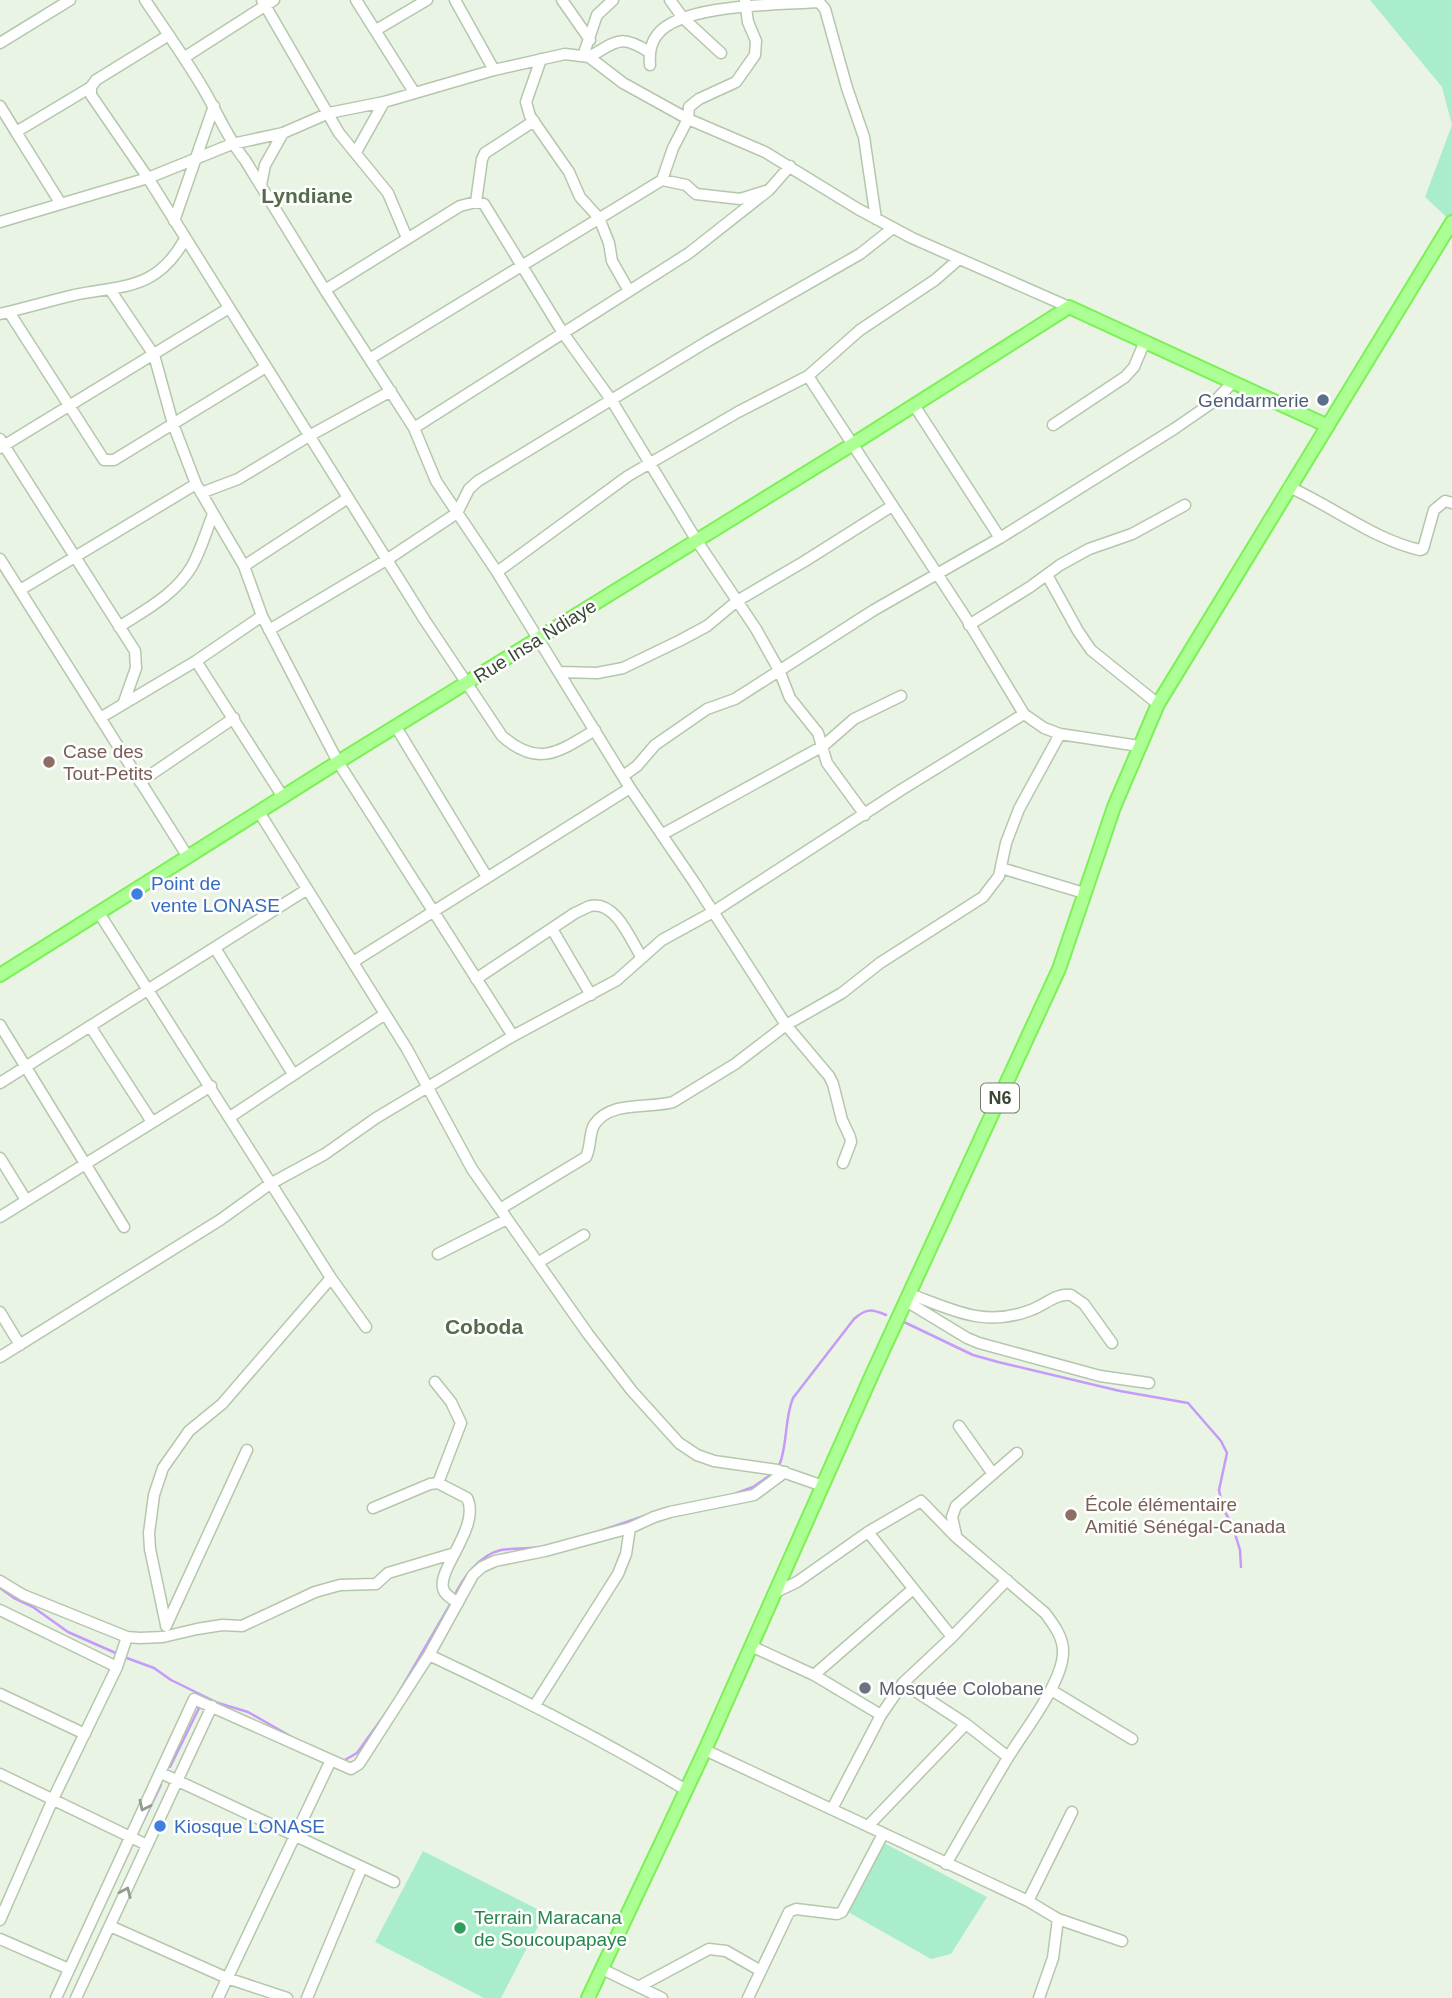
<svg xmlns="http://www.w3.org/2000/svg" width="1452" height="1998" viewBox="0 0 1452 1998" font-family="Arial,sans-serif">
	<rect width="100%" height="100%" fill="#e9f4e5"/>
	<path fill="#a9edcb" d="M 1370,0 L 1452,0 L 1452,222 L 1425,197 L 1452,125 L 1442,87 Z
		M 884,1843 L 987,1897 L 951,1954 L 931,1959 L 848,1912 Z
		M 423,1851 L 545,1913 L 501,1998 L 484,1998 L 375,1942 Z"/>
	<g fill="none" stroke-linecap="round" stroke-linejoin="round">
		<path stroke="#c59af8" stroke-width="2.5" d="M 904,1322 L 973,1355 L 998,1362 L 1120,1391 L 1188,1403 L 1221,1441 L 1227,1453 L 1219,1490 L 1223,1509 L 1232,1524 L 1240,1550 L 1241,1567
			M 779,1466 C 788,1445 784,1420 793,1398 L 854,1319 C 866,1308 872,1309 886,1315
			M 729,1496 L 753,1487 L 772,1474
			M 594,1533 L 644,1516
			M 0,1588 L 14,1598 L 33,1607 L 68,1632 L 118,1654
			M 454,1597 C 462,1579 479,1555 501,1550 C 513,1548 528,1549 541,1547
			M 124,1657 L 154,1668 L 171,1680 L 218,1703 L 248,1712 L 297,1740
			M 398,1694 L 451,1603
			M 343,1761 L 357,1753 L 393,1703
			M 170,1767 L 201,1704
			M 140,1828 L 161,1785
			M 123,1865 L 131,1847"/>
		<g stroke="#b4c7ac" stroke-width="13">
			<path id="minor" d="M 145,0 C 165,30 186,59 204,90 C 218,114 228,139 245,160 L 325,290 L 414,428 L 436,481 L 497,572 L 630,788 L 694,882 L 786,1025 L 829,1076 L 833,1084 L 842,1120 L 850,1137 L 851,1142 L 843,1163
				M 262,0 L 339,133 L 388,193 L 407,238
				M 356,0 L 414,92
				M 455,0 L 494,70
				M 562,0 L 590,40
				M 670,0 L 683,18 L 721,53
				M 376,30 L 427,0
				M 0,43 L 70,0
				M 583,56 L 597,15 L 613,0
				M 185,57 L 274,0
				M 589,57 C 616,42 620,33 649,52
				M 541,59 L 526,102 L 530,116 L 569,172 L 580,197 L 599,218 L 609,243 L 612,261 L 629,291
				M 650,65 C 649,54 650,44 657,35 C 680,3 783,5 819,2 L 825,9 L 847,88 L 864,137 L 876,219
				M 91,87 L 91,95 L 148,178 L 424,619 L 502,736 C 538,768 559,752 595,730
				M 0,106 L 16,132
				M 356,152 L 384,102
				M 662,180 L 686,185 L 696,194 L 740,199 L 769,190 L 790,166
				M 261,185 L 265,165 L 283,133
				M 476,202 L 482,159 L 485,153 L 534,121
				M 61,204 L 16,132 L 91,87 L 96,80 L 169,35
				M 174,221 L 214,106
				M 0,222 L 148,178 L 232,144 L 283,133 L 329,113 L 384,102 L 494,70 L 565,54 L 589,57 L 623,83 L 688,119 L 765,152 L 858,209 L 912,238 L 1069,307
				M 959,259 L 935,280 L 860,330 L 808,376 L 966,618 L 1024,714 L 1044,728 L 1060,734 L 1139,746
				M 325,290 L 460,206 L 476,202 L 484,204 L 563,333 L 612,401 L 697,541 L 756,629 L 779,670 L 790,698 L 818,733 L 827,763 L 865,815
				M 111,291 L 154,355 L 173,424 L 196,484 L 244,566 L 262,616 L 338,762 L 513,1036
				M 9,312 L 104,460 L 114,460 L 266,367
				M 0,314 C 25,308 49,301 74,295 C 124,285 157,290 185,239
				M 371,358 L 662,180 L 673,148 L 688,119 L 689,107 L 699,99 L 736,82 L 755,55 L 756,41 L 748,22 L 745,0
				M 914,405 L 1000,538
				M 1053,425 L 1125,377 L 1134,367 L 1145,341
				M 414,428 L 689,253 L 769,190
				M 0,439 L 135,651 L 136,668 L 124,702
				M 0,448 L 229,308
				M 1289,487 C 1332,506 1375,540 1420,550 L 1423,549 L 1434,510 L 1445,501 L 1452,503
				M 201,493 L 238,479 L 309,436 L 391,391
				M 0,559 L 188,857
				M 244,566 L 348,498
				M 497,572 L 628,476 L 738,412 L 808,376
				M 1047,575 L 1078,631 L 1091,650 L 1158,704
				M 20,590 L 196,484
				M 969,625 L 1030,587 L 1060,565 L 1089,549 L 1132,534 L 1185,505
				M 119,627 C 145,610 176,594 192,566 C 201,550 206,532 213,514
				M 269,630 L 388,559 L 457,513 L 469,489 L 478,481 L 708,341 L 860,254 L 893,228
				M 196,661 L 283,797
				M 560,672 L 597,673 L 623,668 L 681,640 L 707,626 L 737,601 L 805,561 L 892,506
				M 100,718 L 196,661 L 262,616
				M 396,727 L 487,877
				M 623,776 L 637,766 L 655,745 L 707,709 L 735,699 L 874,610 L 1000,538 L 1174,429 L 1216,400 L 1233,382
				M 140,782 L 234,718
				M 259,812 L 407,1049 L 472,1169 L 588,1334 L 632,1391 L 679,1443 L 697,1455 L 714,1461 L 777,1470 L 823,1486
				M 663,834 L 823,746 L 854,719 L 901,696
				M 1001,868 L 1084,893
				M 99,913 L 331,1278 L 222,1404 L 189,1431 L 163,1468 L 154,1495 L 149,1533 L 150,1549 L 166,1625
				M 552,929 L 591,995
				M 215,948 L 293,1074
				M 353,962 L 630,788
				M 476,979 L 575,913 C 580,911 585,908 590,906 C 616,900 631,941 642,958
				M 0,1025 L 124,1227
				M 90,1026 L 152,1122
				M 0,1083 L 306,890
				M 230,1117 L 385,1014
				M 0,1158 L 26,1200
				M 500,1209 L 586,1157 C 591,1147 589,1134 594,1125 C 610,1100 649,1109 673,1102 L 735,1064 L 786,1025 L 842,993 L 880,963 L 983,897 L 999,876 L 1006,843 L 1019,809 L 1060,734
				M 0,1217 L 211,1086
				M 438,1254 L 507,1219
				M 539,1262 L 584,1235
				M 331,1278 L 366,1327
				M 910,1294 C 953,1310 985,1328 1031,1310 C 1045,1305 1056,1293 1071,1295 L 1084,1304 L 1112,1343
				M 906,1301 L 967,1338 L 979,1343 L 1100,1376 L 1149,1383
				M 0,1312 L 20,1345
				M 0,1357 L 220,1220 L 270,1184 L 325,1154 L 376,1118 L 513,1036 L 617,980 L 662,940 L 713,912 L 901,790 L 1024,714
				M 435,1382 L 451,1402 L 461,1423 L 438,1483
				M 959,1426 L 993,1474
				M 373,1508 L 430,1484 L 438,1483 L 467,1498 C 481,1526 438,1568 443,1588 C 444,1595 453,1599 458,1603
				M 868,1532 L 952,1637
				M 956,1535 L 952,1517 L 956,1506 L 1017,1453
				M 0,1581 L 23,1595 L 127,1637 L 140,1638 L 163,1637 L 197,1629 L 222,1625 L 242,1626 L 315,1592 L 340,1585 L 376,1584 L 388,1573 L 455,1553
				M 774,1593 L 797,1582 L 868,1532 L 921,1501 L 956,1537 L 1045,1613 C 1054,1625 1063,1637 1063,1651 C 1064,1681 1024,1731 1009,1756 C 987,1792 967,1828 946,1864
				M 0,1610 L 117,1667
				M 166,1626 L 247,1450
				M 751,1646 L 814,1675 L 881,1715
				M 429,1655 C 519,1697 601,1739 686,1790
				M 814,1675 L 913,1589
				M 903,1683 L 966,1724 L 1008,1757
				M 1051,1690 L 1132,1739
				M 0,1694 L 85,1734
				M 535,1705 L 618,1574 L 626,1554 L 630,1528
				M 705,1750 L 1028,1901 L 1058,1919 L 1122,1941
				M 161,1773 L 394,1882
				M 0,1774 L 147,1845
				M 832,1809 L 881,1715 L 903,1683 L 952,1637 L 1007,1580
				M 868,1826 L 966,1724
				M 1028,1901 L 1072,1812
				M 0,1920 L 53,1799 L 117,1667 L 127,1637
				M 110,1926 L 227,1978 L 287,1998
				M 0,1939 L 69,1969
				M 602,1969 L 662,1998
				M 640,1986 L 709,1949 L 726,1951 L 761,1971
				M 56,1998 L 194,1699 L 351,1769 L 359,1764 L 429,1655 L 473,1575 L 482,1567 L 495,1561 L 545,1551 L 630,1528 L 654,1517 L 670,1512 L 754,1495 L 785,1472
				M 76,1998 L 212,1706
				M 218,1998 L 331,1760
				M 307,1998 L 362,1867
				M 748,1998 L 789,1912 L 796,1909 L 837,1914 L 842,1912 L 883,1834
				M 1039,1998 L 1053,1958 L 1058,1919"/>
		</g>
		<g stroke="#7df057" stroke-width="16">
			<path id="major" d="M 0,975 L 338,762 L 853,444 L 1069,307 L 1328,426
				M 588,1998 L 705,1750 L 874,1370 L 1059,969 L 1114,807 L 1158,704 L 1452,222"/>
		</g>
		<use href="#minor" stroke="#fff" stroke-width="10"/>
		<use href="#major" stroke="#acff93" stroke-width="12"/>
	</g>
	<defs><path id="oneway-chevron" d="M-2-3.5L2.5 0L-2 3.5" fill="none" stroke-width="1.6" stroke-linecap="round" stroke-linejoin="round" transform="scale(1.75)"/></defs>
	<g stroke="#939a8f">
		<use href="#oneway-chevron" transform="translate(144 1806) rotate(116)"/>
		<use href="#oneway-chevron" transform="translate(126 1892) rotate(-66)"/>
	</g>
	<circle fill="#5c6f8a" stroke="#fff" stroke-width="2.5" cx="1323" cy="400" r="7"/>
	<g fill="#8d6e63" stroke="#fff" stroke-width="2.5">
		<circle cx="49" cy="762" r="7"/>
		<circle cx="1071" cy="1515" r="7"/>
	</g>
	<g fill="#3f7fe0" stroke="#fff" stroke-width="2.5">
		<circle cx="137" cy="894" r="7"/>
		<circle cx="160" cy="1826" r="7"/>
	</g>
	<circle fill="#6b7280" stroke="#fff" stroke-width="2.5" cx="865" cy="1688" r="7"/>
	<circle fill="#2e9e5b" stroke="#fff" stroke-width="2.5" cx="460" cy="1928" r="7"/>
	<g text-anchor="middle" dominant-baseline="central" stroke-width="5" stroke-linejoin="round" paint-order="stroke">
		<rect fill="#fff" stroke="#757e71" stroke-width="2" x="981" y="1083.5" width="38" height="29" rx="5"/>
		<g font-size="18" font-weight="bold" fill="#3a4734">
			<text x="1000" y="1098">N6</text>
		</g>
		<g font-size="19" fill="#4e5e75" stroke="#fff" text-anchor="end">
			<text x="1309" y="400">Gendarmerie</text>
		</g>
		<g font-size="19" fill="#3a4734" stroke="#fff">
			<text transform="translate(535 641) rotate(-32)">Rue Insa Ndiaye</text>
		</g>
		<g font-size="19" fill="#785e54" stroke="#fff" text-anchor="start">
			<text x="63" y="751">Case des<tspan x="63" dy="22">Tout-Petits</tspan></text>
			<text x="1085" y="1504">École élémentaire<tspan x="1085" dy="22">Amitié Sénégal-Canada</tspan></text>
		</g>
		<g font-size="19" fill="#366cbe" stroke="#fff" text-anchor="start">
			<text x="151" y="883">Point de<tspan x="151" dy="22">vente LONASE</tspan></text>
			<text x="174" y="1826">Kiosque LONASE</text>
		</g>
		<g font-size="19" fill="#5b616d" stroke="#fff" text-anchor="start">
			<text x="879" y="1688">Mosquée Colobane</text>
		</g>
		<g font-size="19" fill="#27864d" stroke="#fff" text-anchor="start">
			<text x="474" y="1917">Terrain Maracana<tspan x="474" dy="22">de Soucoupapaye</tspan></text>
		</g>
		<g font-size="21" font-weight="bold" fill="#556b4a" stroke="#fff">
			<text x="307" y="195">Lyndiane</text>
			<text x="484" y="1326">Coboda</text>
		</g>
	</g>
</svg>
